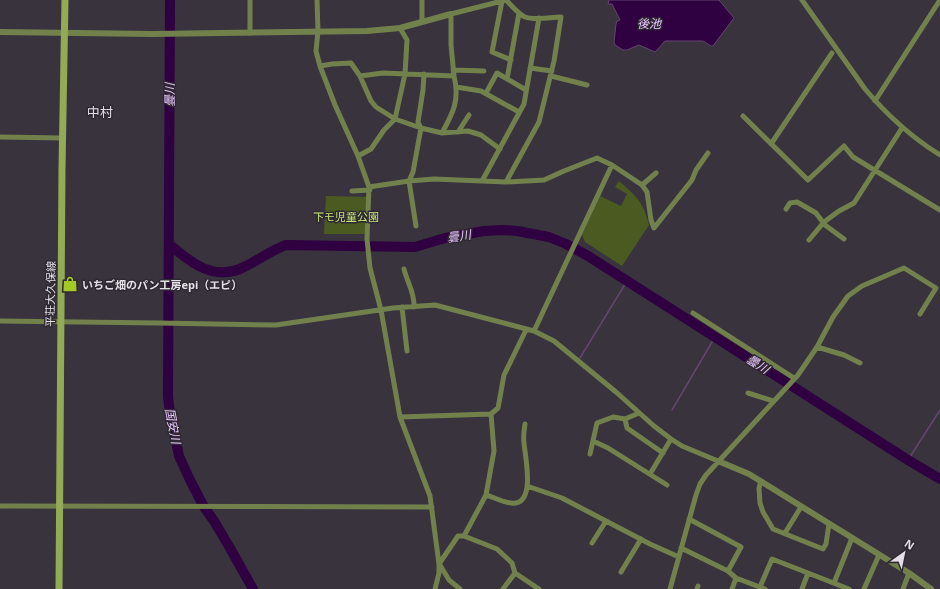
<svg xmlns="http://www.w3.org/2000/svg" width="940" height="589" viewBox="0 0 940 589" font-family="'Open Sans','Noto Sans JP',sans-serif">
	<rect width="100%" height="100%" fill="#39333d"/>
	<path fill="#4b5a21" d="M 619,181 C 637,197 643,201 649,225 L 622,266 L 585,242 L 582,235 L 600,196 L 621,206 L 627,194 L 615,187 Z
		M 326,196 L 369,197 L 365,234 L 324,234 Z"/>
	<path fill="#2f0141" stroke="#654472" d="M 609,0 L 719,0 L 734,18 L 713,46 L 711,46 L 703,41 L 665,41 L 655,52 L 639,45 L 627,50 L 623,50 L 615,45 L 614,42 L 616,24 L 617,21 L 620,20 L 612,4 L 608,4 Z"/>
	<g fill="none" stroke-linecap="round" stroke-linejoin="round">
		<path stroke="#654472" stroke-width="1.5" d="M 580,358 L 627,281
			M 672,410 L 715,337
			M 908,460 L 940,410"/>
		<path stroke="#2f0141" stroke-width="10" d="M 170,0 L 168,397 L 170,413 L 179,456 L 190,480 L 204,507 L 214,521 L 230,548 L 253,589
			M 169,244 C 191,263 215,283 246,266 C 260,259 272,250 286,245 L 415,247 L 445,238 L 484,231 L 503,230 L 517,231 L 549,237 L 566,244 L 588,256 L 908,460 L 940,479"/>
		<path stroke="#72814c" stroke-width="5" d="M 317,0 L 318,31 L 316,51 L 320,66 L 335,105 L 358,156 L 369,187 L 367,239 L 370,268 L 381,310 L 400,417 L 430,496 L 439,564 L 439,573 L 435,589
			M 506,0 C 511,5 518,14 525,17 C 536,21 551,17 561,17 L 554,61 L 539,122 L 506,182
			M 802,0 L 865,89 C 887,115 911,137 940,155
			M 502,1 L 492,52 L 511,60
			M 422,21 L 422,0
			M 250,33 L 250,0
			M 320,66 L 332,64 L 351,63 L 360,76 L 371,101 L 376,107 L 395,119 L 421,128 L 442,133 L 468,131 L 481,135 L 500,149
			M 530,68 L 552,71
			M 453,70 L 484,71
			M 360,76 L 383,73 L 454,76 L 451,45 L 451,14 L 506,0
			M 551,76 L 587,85
			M 507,79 L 519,13
			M 456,87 L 481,91 L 519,112
			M 486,93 L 497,73 L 526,90
			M 875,101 L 940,0
			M 743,116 L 808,180 L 844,146 L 853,157 L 940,210
			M 458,132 L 469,115
			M 442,133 C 453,113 460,100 454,76
			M 0,137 L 63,138
			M 771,144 L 832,53
			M 358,156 L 371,149 L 384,130 L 395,119 L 405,74 L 407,40 L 400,28
			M 482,181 L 524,104 L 539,18
			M 642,185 L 656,173
			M 369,187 L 409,181 L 434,179 L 506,182 L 544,180 L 564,171 L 597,158 L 612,165 L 642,185 L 647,192 L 651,220 L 654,228 L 692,180 L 696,170 L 708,153
			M 352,191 L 370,190
			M 786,209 L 790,203 L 797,202 L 816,213 L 825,225 L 844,239
			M 416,226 L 409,181 L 413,172 L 421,128 L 418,122 L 423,90 L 424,74
			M 809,240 L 824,222 L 839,211 L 854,203 L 902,128
			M 404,269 C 407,282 415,293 414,307
			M 402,307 L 407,351
			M 693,313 L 794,378
			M 0,321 L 158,323 L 276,325 L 393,308 L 435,305 L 534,331 L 554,341 L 616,392 L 654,426 L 671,439 L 682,446 L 718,461
			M 534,331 L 612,165
			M 817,347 L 844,355 L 860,363
			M 748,393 L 773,401
			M 400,417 L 491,414
			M 625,419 L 627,428 L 663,453
			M 593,441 L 608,448 L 667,485
			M 590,454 L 597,423 L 613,417 L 625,419 L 639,413
			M 650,474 L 671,439
			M 761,481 L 759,488 L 760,503 L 763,512 L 773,529 L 823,549 L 826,544 L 829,524
			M 527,486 L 562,498 L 650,544 L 679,557
			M 486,495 C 494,497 507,505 516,503 C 535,499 525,456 524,443 C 523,436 524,430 525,424
			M 0,506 L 432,507
			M 689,519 L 741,547 L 728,571
			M 785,533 L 801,507
			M 464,536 L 486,495 L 494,451 L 491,414 L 498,408 L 504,375 L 526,330
			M 592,543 L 606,521
			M 681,548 L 728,571 L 736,578 L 765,589
			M 439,564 L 458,536 L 464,536 L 497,549 L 512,563 L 515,573 L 539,589
			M 440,565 L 449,580 L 460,589
			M 621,572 L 641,539
			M 834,583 L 852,538
			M 760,587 L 772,559 L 808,573
			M 503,589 L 515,573
			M 670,589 L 696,495 L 700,484 L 706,475 L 798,375 L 817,347 L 833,317 L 848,296 L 862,286 L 904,268 L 936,288 L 920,314
			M 697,589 L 698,586
			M 732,589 L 736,578
			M 802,589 L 808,573 L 849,589
			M 864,589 L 879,555
			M 903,589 L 909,573"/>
		<path stroke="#72814c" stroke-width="6" d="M 0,32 L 153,34 L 367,31 L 400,28 L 451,14
			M 718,461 L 749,474 L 909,573 L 931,589"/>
		<path stroke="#93ab54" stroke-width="7" d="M 59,589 L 62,169 L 65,0"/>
	</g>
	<defs>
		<g id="shop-bare" transform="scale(1.2)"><path d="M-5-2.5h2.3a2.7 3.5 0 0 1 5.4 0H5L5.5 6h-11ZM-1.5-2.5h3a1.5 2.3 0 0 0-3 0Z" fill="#a4c825" stroke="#2f2933" stroke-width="2.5" paint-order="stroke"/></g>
	</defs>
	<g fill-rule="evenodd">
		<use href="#shop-bare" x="70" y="284"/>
	</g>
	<g text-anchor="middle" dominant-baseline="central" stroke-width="3" stroke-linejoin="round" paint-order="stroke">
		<g font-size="11" fill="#c6e676" stroke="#2f2933">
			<text x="346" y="216">下モ児童公園</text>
		</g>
		<g font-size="11" font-weight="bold" fill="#e4dfe6" stroke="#2f2933" text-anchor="start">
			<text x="82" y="284">いちご畑のパン工房epi（エピ）</text>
		</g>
		<g font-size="11" fill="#e4dfe6" stroke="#2f2933">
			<text transform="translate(50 294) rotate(-89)">平荘大久保線</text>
		</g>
		<g font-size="12" font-style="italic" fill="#e9c5fe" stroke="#2f2933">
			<text x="649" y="23">後池</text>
			<text transform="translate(169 95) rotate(-90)">曇川</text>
			<text transform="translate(459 236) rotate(-9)">曇川</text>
			<text transform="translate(758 364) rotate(32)">曇川</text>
			<text transform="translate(173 426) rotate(79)">国安川</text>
		</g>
		<g font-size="13" fill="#e4dfe6" stroke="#2f2933">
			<text x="100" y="112">中村</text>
		</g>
	</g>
	<g transform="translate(904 553) rotate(33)" stroke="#2f2933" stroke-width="3" paint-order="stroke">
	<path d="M0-3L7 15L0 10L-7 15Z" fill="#e4dfe6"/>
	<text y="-6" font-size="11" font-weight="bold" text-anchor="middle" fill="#e4dfe6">N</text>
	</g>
</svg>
